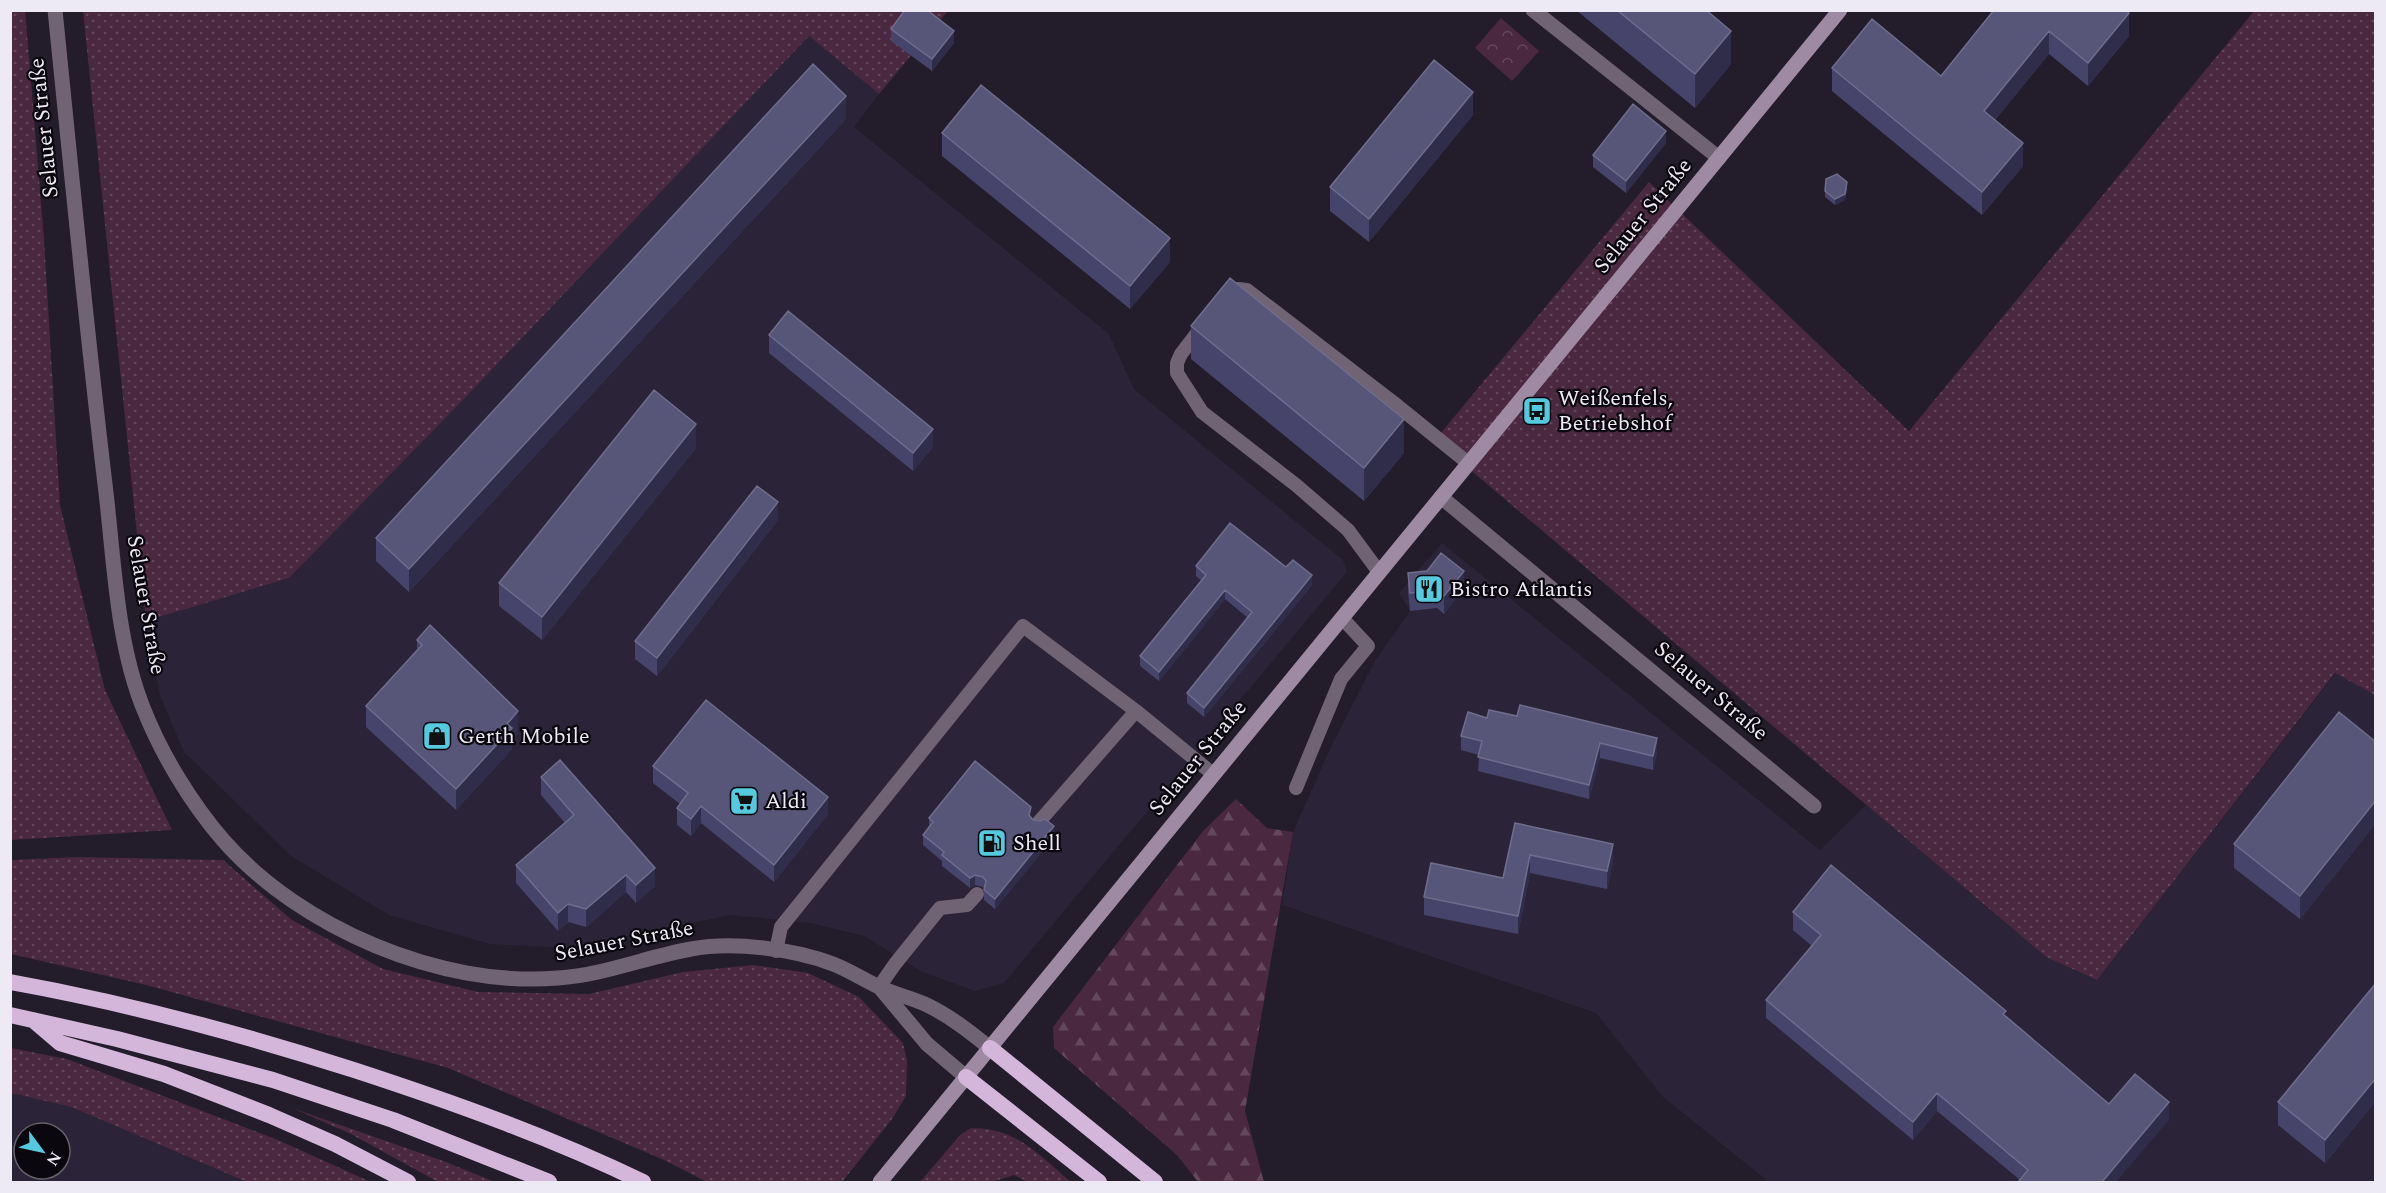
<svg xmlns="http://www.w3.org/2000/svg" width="2386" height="1193" viewBox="0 0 2386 1193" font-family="Spectral,serif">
	<defs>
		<pattern id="grass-dots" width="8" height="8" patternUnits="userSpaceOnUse" patternTransform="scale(1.5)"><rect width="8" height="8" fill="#492840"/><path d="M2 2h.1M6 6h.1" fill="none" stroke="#64475c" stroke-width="1.8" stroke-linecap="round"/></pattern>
		<pattern id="forest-firs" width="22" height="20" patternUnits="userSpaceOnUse" patternTransform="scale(1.5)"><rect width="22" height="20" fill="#492840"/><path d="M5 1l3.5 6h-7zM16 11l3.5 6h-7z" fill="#64475c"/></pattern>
		<pattern id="park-crowns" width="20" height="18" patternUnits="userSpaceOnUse" patternTransform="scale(1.5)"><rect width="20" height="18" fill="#492840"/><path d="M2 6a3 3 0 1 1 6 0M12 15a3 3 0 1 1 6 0" fill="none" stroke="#64475c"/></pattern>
	</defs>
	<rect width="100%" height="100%" fill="#221c2b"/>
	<path fill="#2b2338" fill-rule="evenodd" d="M 809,36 L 879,94 L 854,127 L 1109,334 L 1134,389 L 1343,560 L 1347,572 L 1004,983 L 975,991 L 922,972 L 864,936 L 810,923 L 731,915 L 567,948 L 490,944 L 389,915 L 291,856 L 184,752 L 160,696 L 146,621 L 289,578 Z
		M 1442,543 L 1820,850 L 1866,805 L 2046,957 L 2097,980 L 2336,673 L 2375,695 L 2375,1182 L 1769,1182 L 1663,1097 L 1596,1013 L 1282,905 L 1293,832 L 1330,749 L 1375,661 L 1410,611 L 1399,593 Z
		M 11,1093 L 71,1107 L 247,1182 L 11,1182 ZM 24,1133 L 60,1133 L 60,1169 L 24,1169 Z"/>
	<path fill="url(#grass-dots)" d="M 25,10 L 44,239 L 60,505 L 105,690 L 172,830 L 11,840 L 10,11 Z
		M 83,11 L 948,11 L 879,94 L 809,36 L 464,399 L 289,578 L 146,621 Z
		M 2254,11 L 2375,11 L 2375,695 L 2335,673 L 2097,980 L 2046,957 L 1435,440 L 1649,182 L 1909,431 Z
		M 78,857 L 223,860 L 292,920 L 383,969 L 478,992 L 589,994 L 683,972 L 753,965 L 808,973 L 859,997 L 903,1043 L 907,1061 L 906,1096 L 892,1119 L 842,1182 L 707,1182 L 664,1160 L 448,1068 L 146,985 L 11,954 L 11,860 Z
		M 11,1048 L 67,1059 L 278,1140 L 371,1182 L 247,1182 L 71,1107 L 11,1093 Z
		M 292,1108 L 446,1162 L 495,1182 L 438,1182 L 351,1134 Z
		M 971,1128 C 1017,1128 1038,1154 1071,1182 L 1028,1182 L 1014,1175 L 992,1182 L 920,1182 L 960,1135 Z"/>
	<path fill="url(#forest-firs)" d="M 1236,799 L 1267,828 L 1293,832 L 1245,1111 L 1264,1182 L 1198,1182 L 1178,1156 L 1054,1048 L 1053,1027 L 1203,831 Z"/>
	<path fill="url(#park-crowns)" d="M 1501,18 L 1539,51 L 1512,81 L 1475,48 Z"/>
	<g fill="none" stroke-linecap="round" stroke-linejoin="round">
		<path stroke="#706373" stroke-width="14" d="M 1229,294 L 1238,289 L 1247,290 L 1394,403 L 1468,463
			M 1201,328 L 1181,354 L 1177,363 L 1177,373 L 1202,412 L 1296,485 L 1348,530 L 1379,572
			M 1296,788 L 1341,679 L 1368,646 L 1342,618
			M 1038,823 L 1136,711 L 1213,774
			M 776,951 L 781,927 L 1023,626 L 1136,711
			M 879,987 L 895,964 L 940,908 L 967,905 L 977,894"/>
		<path stroke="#706373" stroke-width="15" d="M 55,10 C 71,168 86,326 105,484 C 114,557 116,642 144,710 C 162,755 191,803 223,840 C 300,928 441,988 558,978 C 604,975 646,957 691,949 C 733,941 794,949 833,964 C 849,970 864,980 879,987 C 894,994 912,998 927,1005 C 950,1016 970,1032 990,1048
			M 1533,10 L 1719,158
			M 1441,497 L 1814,806
			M 881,989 L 927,1044 L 966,1077"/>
		<path stroke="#9f8aa4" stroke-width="15" d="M 880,1182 L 1840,10"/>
		<path stroke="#d4b6db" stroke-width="16" d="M 10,982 C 127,1003 242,1034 354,1070 C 452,1102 550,1137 643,1182
			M 10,1015 L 117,1039 L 273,1080 L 393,1120 L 549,1182
			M 33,1020 L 60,1043 L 164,1074 L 269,1115 L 335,1144 L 408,1182
			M 990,1048 L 1155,1182
			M 966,1077 L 1099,1182"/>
	</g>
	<path fill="#46446a" d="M 1576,10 L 1706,10 L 1731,64 L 1695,108 Z
		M 1994,10 L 2129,36 L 2088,86 L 2049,54 L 1995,120 L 2023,166 L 1982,215 L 1832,91 L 1832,68 L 1941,76 Z
		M 891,29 L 954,43 L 932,71 L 891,41 Z
		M 1473,115 L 1369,242 L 1330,211 L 1330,187 Z
		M 846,119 L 409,592 L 376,561 L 376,538 Z
		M 942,133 L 1170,262 L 1130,309 L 942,156 Z
		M 1666,143 L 1626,193 L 1593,167 L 1593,155 Z
		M 1847,188 L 1845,200 L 1835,205 L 1825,197 L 1825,191 Z
		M 1191,326 L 1404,453 L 1364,501 L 1191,359 Z
		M 769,335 L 933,447 L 913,471 L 769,353 Z
		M 696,448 L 542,640 L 499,606 L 499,583 Z
		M 778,520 L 657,676 L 635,659 L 635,641 Z
		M 1196,566 L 1286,567 L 1312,585 L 1204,717 L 1187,703 L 1187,693 L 1248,618 L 1225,599 L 1159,681 L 1140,666 L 1140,656 L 1202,581 L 1196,576 Z
		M 1408,573 L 1464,588 L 1444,614 L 1437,608 L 1410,611 L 1408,591 Z
		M 417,640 L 518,733 L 512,740 L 512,749 L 456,810 L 366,727 L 366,706 L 417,651 Z
		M 1487,718 L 1657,752 L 1653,770 L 1600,758 L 1589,799 L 1478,771 L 1479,755 L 1461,750 L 1461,736 Z
		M 2376,742 L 2376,823 L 2300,919 L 2234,868 L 2234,844 Z
		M 653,766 L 828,814 L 774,882 L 701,823 L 691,836 L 677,825 L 677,808 L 680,804 L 653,783 Z
		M 541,777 L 655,886 L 636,903 L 626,892 L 586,927 L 568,922 L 558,931 L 516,883 L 516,865 L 565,823 L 541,795 Z
		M 1031,817 L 1033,820 L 1054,837 L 995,909 L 984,900 L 984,889 L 983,887 L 975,885 L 970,888 L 942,866 L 942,861 L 923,845 L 923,835 L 929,828 L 929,818 Z
		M 1515,823 L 1613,862 L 1607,889 L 1530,873 L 1518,934 L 1424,915 L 1424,897 L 1503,878 Z
		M 1793,912 L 2006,1017 L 2109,1104 L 2169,1120 L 2020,1180 L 1937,1111 L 1913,1140 L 1766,1018 L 1766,1000 L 1812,946 L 1793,930 Z
		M 2376,983 L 2376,1101 L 2325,1163 L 2278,1125 L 2278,1102 Z"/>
	<path fill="#302d4a" d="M 2129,13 L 2129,36 L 2088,86 L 2088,63 Z
		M 954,31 L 954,43 L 932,71 L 932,59 Z
		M 1731,31 L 1731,64 L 1695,108 L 1695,74 Z
		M 2049,31 L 2049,54 L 1984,133 L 1984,111 Z
		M 1473,92 L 1473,115 L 1369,242 L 1369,219 Z
		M 846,96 L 846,119 L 409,592 L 409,569 Z
		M 1666,131 L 1666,143 L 1626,193 L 1626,181 Z
		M 2023,143 L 2023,166 L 1982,215 L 1982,192 Z
		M 1847,182 L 1845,200 L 1835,205 L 1835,199 Z
		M 1170,238 L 1170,262 L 1130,309 L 1130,286 Z
		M 1404,419 L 1404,453 L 1364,501 L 1364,468 Z
		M 696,424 L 696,448 L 542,640 L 542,617 Z
		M 933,429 L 933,447 L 913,471 L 913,453 Z
		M 778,502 L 778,520 L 657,676 L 657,658 Z
		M 1464,571 L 1464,588 L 1444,614 L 1444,596 Z
		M 1312,575 L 1312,585 L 1204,717 L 1204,708 Z
		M 1225,590 L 1225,599 L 1159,681 L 1159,672 Z
		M 518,711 L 518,733 L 512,740 L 512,749 L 456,810 L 456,789 L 507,724 Z
		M 1657,738 L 1657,752 L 1653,770 L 1653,756 Z
		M 1600,743 L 1600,758 L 1589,799 L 1589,785 Z
		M 828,797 L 828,814 L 774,882 L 774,865 Z
		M 2376,800 L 2376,823 L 2300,919 L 2300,896 Z
		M 701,806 L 701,823 L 691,836 L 691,819 Z
		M 1054,826 L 1054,837 L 995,909 L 995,899 Z
		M 1613,844 L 1613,862 L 1607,889 L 1607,871 Z
		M 1530,855 L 1530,873 L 1518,934 L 1518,916 Z
		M 655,868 L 655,886 L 636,903 L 636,885 Z
		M 626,875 L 626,892 L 586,927 L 586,909 Z
		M 975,875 L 975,885 L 970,888 L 970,878 Z
		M 568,904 L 568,922 L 558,931 L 558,913 Z
		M 2376,1078 L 2376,1101 L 2325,1163 L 2325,1140 Z
		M 1937,1093 L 1937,1111 L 1913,1140 L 1913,1122 Z
		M 2169,1102 L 2169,1120 L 2116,1182 L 2102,1182 Z"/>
	<path fill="#585678" stroke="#6f6d8c" stroke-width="1.5" d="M 905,10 L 927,10 L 954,31 L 932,59 L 891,29 Z
		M 1617,10 L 1706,10 L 1731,31 L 1695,74 Z
		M 1994,10 L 2126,10 L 2129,13 L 2088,63 L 2049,31 L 1984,111 L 2023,143 L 1982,192 L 1832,68 L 1872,19 L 1941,76 Z
		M 1434,60 L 1473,92 L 1369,219 L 1330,187 Z
		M 813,64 L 846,96 L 409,569 L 376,538 Z
		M 981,85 L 1170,238 L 1130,286 L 942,133 Z
		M 1633,104 L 1666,131 L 1626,181 L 1593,155 Z
		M 1837,174 L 1847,182 L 1845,194 L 1835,199 L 1825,191 L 1826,179 Z
		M 1230,278 L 1404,419 L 1364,468 L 1191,326 Z
		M 788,311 L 933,429 L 913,453 L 769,335 Z
		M 654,390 L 696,424 L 542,617 L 499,583 Z
		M 757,486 L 778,502 L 657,658 L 635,641 Z
		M 1230,523 L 1286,567 L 1293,560 L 1312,575 L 1204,708 L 1187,693 L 1252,612 L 1225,590 L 1159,672 L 1140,656 L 1206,575 L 1196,566 Z
		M 1441,553 L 1464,571 L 1444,596 L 1437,590 L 1410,593 L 1408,573 L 1427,571 Z
		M 430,625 L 518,711 L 507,724 L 512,728 L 456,789 L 366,706 L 422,645 L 417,640 Z
		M 706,700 L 828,797 L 774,865 L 701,806 L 691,819 L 677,808 L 688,793 L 653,766 Z
		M 1520,705 L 1657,738 L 1653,756 L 1600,743 L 1589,785 L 1478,757 L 1482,741 L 1461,736 L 1468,712 L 1487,718 L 1489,710 L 1517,716 Z
		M 2339,712 L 2376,742 L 2376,800 L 2300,896 L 2234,844 Z
		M 560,760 L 655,868 L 636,885 L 626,875 L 586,909 L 568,904 L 558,913 L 516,865 L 574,815 L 541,777 Z
		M 975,761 L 1031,807 L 1029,815 L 1033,820 L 1040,821 L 1045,819 L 1054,826 L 995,899 L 984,890 L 986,881 L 983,877 L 975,875 L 970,878 L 942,855 L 944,852 L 923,835 L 933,822 L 929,818 Z
		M 1515,823 L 1613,844 L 1607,871 L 1530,855 L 1518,916 L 1424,897 L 1431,863 L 1503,878 Z
		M 1831,865 L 2006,1011 L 2003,1014 L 2109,1104 L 2135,1074 L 2169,1102 L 2102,1182 L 2018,1182 L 2028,1170 L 1937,1093 L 1913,1122 L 1766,1000 L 1821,935 L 1793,912 Z
		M 2376,983 L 2376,1078 L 2325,1140 L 2278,1102 Z"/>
	<defs>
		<g id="bus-square" transform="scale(1.5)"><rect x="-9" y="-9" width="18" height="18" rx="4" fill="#55cadf" stroke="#0a080e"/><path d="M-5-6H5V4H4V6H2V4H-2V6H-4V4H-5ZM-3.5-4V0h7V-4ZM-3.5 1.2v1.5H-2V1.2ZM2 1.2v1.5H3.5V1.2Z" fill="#111"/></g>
		<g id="restaurant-square" transform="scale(1.5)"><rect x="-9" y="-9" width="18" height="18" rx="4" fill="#55cadf" stroke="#0a080e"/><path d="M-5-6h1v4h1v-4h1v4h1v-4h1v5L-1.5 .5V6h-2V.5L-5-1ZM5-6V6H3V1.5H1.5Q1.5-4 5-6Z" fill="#111"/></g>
		<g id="shop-square" transform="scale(1.5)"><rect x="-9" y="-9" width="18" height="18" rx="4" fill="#55cadf" stroke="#0a080e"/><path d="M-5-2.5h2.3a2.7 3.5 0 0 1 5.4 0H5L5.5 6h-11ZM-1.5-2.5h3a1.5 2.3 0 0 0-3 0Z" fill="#111"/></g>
		<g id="supermarket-square" transform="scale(1.5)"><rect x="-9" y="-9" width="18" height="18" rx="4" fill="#55cadf" stroke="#0a080e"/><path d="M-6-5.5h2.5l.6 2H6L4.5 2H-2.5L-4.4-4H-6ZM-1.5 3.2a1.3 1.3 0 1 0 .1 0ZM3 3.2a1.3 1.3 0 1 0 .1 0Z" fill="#111"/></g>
		<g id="fuel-square" transform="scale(1.5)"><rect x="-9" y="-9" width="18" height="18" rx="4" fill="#55cadf" stroke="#0a080e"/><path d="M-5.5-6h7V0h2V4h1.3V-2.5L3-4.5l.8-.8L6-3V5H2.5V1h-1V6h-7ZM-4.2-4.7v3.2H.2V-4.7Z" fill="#111"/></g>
	</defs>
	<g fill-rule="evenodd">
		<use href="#bus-square" x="1537" y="411"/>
		<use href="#restaurant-square" x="1429" y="589"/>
		<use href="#shop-square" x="437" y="736"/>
		<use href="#supermarket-square" x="744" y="801"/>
		<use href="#fuel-square" x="992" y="843"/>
	</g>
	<g text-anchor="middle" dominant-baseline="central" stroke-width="4.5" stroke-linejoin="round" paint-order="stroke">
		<g font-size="22" fill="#eeeaf5" stroke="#0a080e">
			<text transform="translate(44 128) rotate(-96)">Selauer Straße</text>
			<text transform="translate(1643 216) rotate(-51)">Selauer Straße</text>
			<text transform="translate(146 605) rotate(80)">Selauer Straße</text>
			<text transform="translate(1711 691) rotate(40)">Selauer Straße</text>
			<text transform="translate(1198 758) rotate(-51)">Selauer Straße</text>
			<text transform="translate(624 941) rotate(-11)">Selauer Straße</text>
		</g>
		<g font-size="22" fill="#eeeaf5" stroke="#0a080e" text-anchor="start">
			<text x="1558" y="398">Weißenfels,<tspan x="1558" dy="25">Betriebshof</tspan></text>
			<text x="1450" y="589">Bistro Atlantis</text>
			<text x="458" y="736">Gerth Mobile</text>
			<text x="765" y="801">Aldi</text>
			<text x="1013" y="843">Shell</text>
		</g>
	</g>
	<rect width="2386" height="1193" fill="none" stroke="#eeeaf5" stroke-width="24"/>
	<g transform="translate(42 1151) rotate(123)"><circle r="28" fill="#0a080e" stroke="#65626a" stroke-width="1.5"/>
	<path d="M0-4.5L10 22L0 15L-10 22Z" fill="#55cadf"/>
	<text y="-9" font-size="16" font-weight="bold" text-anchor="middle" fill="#eeeaf5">N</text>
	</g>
</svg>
